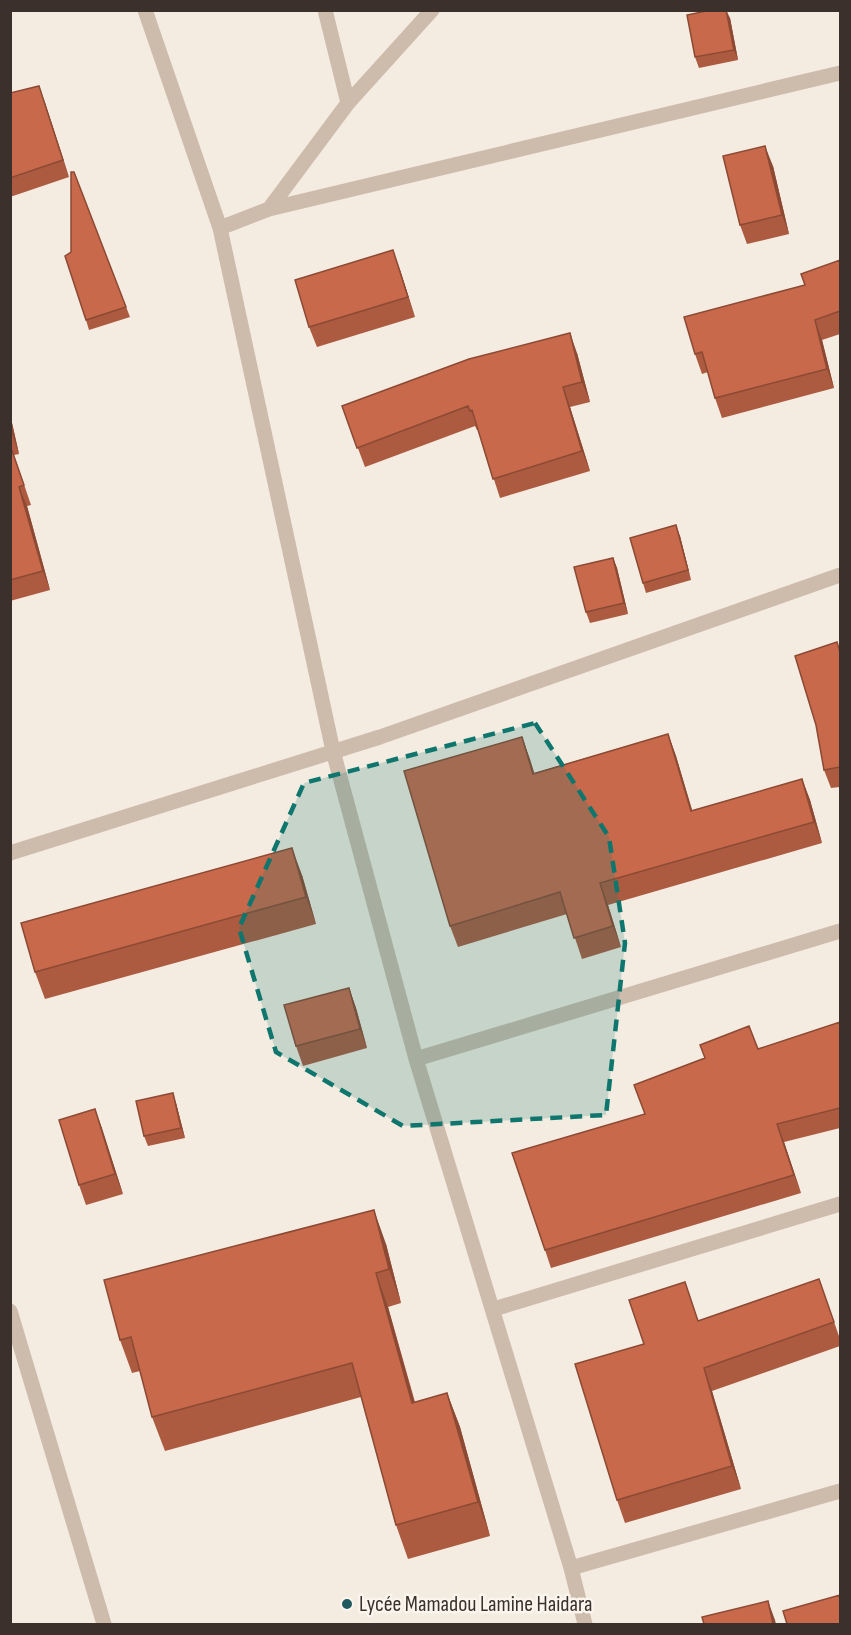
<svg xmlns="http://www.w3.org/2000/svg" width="851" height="1635" viewBox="0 0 851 1635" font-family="'Sofia Sans Condensed',sans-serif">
	<rect width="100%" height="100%" fill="#f4ebe1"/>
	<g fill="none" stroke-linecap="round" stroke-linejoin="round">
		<path stroke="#cdbbac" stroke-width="15" d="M 145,10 L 220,228 L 333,751 L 416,1059 L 571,1568 L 585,1624
			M 325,10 L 348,103
			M 269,209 L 840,73
			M 220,228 L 269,209 L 348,103 L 432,10
			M 10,853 L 380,737 L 840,575
			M 416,1059 L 840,931
			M 494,1309 L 840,1204
			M 571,1568 L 840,1491"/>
		<path stroke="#cdbbac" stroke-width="15" d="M 10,1311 L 104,1624"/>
	</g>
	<path fill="#ac5a40" d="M 730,18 L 738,60 L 699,68 L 695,57 Z
		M 10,93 L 45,103 L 69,177 L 10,197 Z
		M 773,166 L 789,234 L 747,244 L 740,225 Z
		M 74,172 L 130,317 L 89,330 L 86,320 L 71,252 Z
		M 840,260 L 840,334 L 822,340 L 834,388 L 722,418 L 715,398 L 708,372 L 702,374 L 695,354 L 805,285 Z
		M 400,270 L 415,317 L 317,347 L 309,327 Z
		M 577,353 L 590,402 L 570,407 L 590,471 L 500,498 L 478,430 L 477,430 L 475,426 L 365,467 L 342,406 Z
		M 10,414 L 19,454 L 14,455 L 31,505 L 27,506 L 50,590 L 10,601 Z
		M 680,536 L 691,580 L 646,593 L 643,583 Z
		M 613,558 L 617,568 L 628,614 L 590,623 L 586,612 Z
		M 840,650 L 840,787 L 831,788 L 824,770 Z
		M 668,734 L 676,756 L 692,811 L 802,779 L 810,800 L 822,843 L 608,905 L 621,947 L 582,959 L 567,914 L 458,947 L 450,926 L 522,737 L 534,773 Z
		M 302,875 L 316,924 L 45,999 L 35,972 Z
		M 349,988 L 356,1008 L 367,1048 L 303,1066 L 296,1046 Z
		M 840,1022 L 840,1128 L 784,1142 L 801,1193 L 551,1268 L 545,1250 L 644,1114 L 758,1049 Z
		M 176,1103 L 185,1138 L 148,1146 L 144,1136 Z
		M 95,1109 L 123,1194 L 86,1205 L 79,1185 Z
		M 386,1244 L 401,1303 L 388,1307 L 415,1402 L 447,1393 L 460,1427 L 490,1536 L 408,1559 L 396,1525 L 361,1397 L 165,1451 L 152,1417 L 140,1371 L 132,1373 L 120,1340 Z
		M 819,1279 L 840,1339 L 840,1346 L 712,1391 L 741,1489 L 625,1523 L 617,1500 L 644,1344 L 699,1321 Z"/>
	<path fill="#8c4a34" d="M 726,10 L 730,18 L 738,60 L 734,50 Z
		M 39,86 L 45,103 L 69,177 L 63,160 Z
		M 765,146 L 773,166 L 789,234 L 782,215 Z
		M 393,250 L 400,270 L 415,317 L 408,297 Z
		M 815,320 L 822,340 L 834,388 L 827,369 Z
		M 570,333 L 577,353 L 590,402 L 582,382 Z
		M 563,387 L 570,407 L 590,471 L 582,451 Z
		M 10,414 L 19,454 L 12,434 L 10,427 Z
		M 19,487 L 27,506 L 50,590 L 43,571 Z
		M 676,525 L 680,536 L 691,580 L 688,570 Z
		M 613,558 L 617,568 L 628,614 L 624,603 Z
		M 668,734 L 676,756 L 699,833 L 691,811 Z
		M 522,737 L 530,759 L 541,795 L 533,774 Z
		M 802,779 L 810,800 L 822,843 L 814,822 Z
		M 292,848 L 302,875 L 316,924 L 306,897 Z
		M 600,883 L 608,905 L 621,947 L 613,926 Z
		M 349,988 L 356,1008 L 367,1048 L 360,1029 Z
		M 173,1093 L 176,1103 L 185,1138 L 181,1128 Z
		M 95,1109 L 102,1128 L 123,1194 L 115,1174 Z
		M 777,1124 L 784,1142 L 801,1193 L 794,1175 Z
		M 374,1210 L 386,1244 L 401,1303 L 389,1269 Z
		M 376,1273 L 388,1307 L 424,1437 L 412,1403 Z
		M 704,1368 L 712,1391 L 741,1489 L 732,1466 Z
		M 447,1393 L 460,1427 L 490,1536 L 478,1502 Z
		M 768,1601 L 775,1620 L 776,1624 L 773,1624 Z"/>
	<path fill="#c8694b" stroke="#8c4a34" stroke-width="1.5" d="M 711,10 L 726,10 L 734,50 L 695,57 L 687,15 Z
		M 39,86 L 63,160 L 10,178 L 10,93 Z
		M 765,146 L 782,215 L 740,225 L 723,156 Z
		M 71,172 L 74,172 L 126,307 L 86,320 L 65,256 L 71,252 Z
		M 393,250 L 408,297 L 309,327 L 295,280 Z
		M 840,260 L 840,311 L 815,320 L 827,369 L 715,398 L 702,352 L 695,354 L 684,317 L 805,285 L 801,274 Z
		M 570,333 L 582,382 L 563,387 L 582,451 L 493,479 L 472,410 L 470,411 L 468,406 L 357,448 L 342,406 L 469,359 Z
		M 10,445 L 24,485 L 19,487 L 43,571 L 10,580 Z
		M 676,525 L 688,570 L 643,583 L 630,538 Z
		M 613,558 L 624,603 L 586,612 L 574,567 Z
		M 837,642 L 840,652 L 840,767 L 824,770 L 816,725 L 795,656 Z
		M 668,734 L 691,811 L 802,779 L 814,822 L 600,883 L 613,926 L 574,938 L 560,892 L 450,926 L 404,771 L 522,737 L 533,774 Z
		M 292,848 L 306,897 L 35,972 L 21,923 Z
		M 349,988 L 360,1029 L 296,1046 L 284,1005 Z
		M 840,1022 L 840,1108 L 777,1124 L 794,1175 L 545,1250 L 512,1153 L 645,1114 L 634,1085 L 705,1058 L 700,1045 L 749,1026 L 758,1049 Z
		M 173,1093 L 181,1128 L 144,1136 L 136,1101 Z
		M 95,1109 L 115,1174 L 79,1185 L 59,1120 Z
		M 374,1210 L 389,1269 L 376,1273 L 412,1403 L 447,1393 L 478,1502 L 396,1525 L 352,1363 L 152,1417 L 131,1337 L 120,1340 L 104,1280 Z
		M 819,1279 L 834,1322 L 704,1368 L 732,1466 L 617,1500 L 575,1364 L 644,1344 L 629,1300 L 685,1282 L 698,1321 Z
		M 840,1595 L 840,1624 L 787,1624 L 783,1611 Z
		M 768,1601 L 773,1624 L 704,1624 L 702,1617 Z"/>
	<path fill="#0f766e" fill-opacity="0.2" stroke="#0f766e" stroke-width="4.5" stroke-dasharray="12 8" stroke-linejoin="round" d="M 535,723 L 609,837 L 625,943 L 606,1115 L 403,1126 L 276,1052 L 239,928 L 304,783 Z"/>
	<circle fill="#1f5a5e" stroke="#fbf5ee" stroke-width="2" cx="347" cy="1604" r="6"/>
	<g text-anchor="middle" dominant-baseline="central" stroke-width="5" stroke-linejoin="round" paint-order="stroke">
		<g font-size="22" fill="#3b302b" stroke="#fbf5ee" text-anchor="start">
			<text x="359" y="1604">Lycée Mamadou Lamine Haidara</text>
		</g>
	</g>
	<rect width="851" height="1635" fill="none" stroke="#3b302b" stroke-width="24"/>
</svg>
